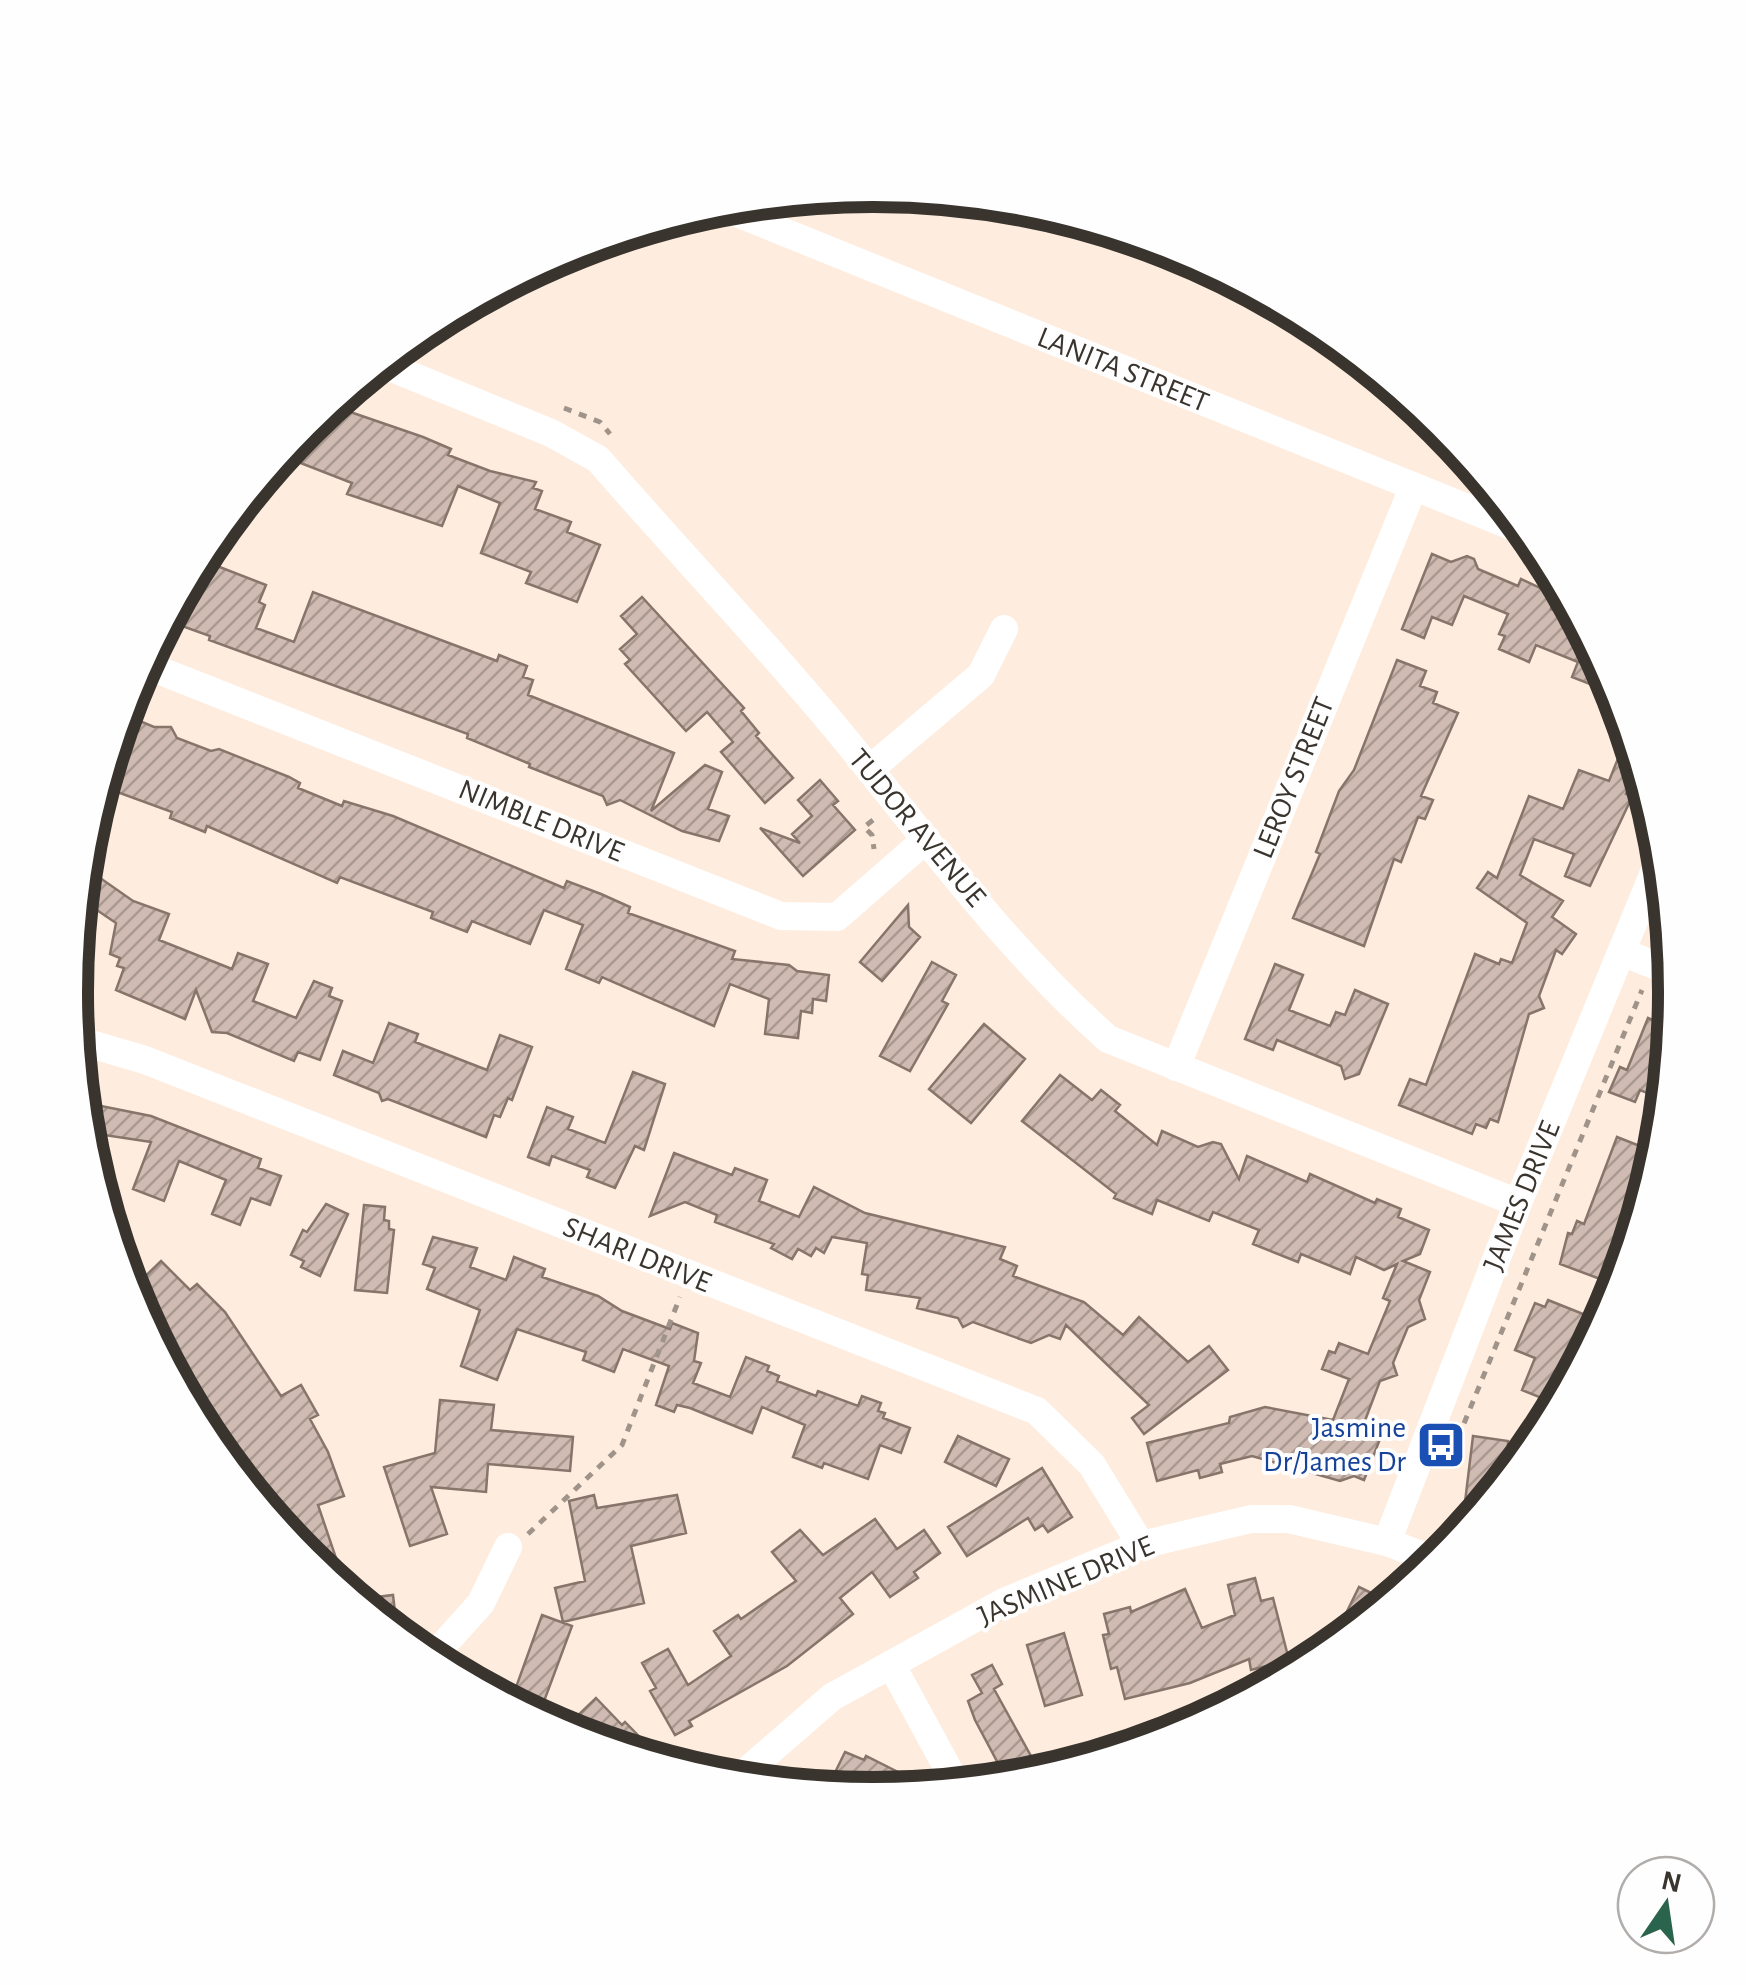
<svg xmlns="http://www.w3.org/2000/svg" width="1746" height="1985" viewBox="0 0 1746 1985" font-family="'Alegreya Sans',sans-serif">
	<defs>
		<pattern id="building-hatch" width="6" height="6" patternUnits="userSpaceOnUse" patternTransform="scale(2.5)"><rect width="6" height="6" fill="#cfbbb1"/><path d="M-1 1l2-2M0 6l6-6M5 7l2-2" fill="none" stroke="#a99990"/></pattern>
	</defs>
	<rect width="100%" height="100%" fill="#feedde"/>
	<path fill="url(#building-hatch)" stroke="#87756b" stroke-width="2.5" d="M 330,405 L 423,437 L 451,449 L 448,455 L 490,471 L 536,482 L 533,488 L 542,491 L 535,509 L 571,522 L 567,532 L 600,545 L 577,602 L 526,583 L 531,572 L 481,553 L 500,503 L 458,486 L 442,526 L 347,494 L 352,483 L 280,455 Z
		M 1432,554 L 1451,562 L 1467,556 L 1474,559 L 1478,569 L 1518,586 L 1521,579 L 1540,588 L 1559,581 L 1551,609 L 1581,621 L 1618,695 L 1572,677 L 1578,662 L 1536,645 L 1529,662 L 1499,649 L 1505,636 L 1499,634 L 1508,614 L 1464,596 L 1452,625 L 1432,617 L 1424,638 L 1402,629 Z
		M 199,559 L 266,585 L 259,602 L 265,605 L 256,628 L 294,642 L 313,592 L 497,661 L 499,655 L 527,666 L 523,677 L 533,680 L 528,695 L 674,753 L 651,811 L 705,765 L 722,772 L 708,809 L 729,816 L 719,841 L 682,831 L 620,800 L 607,805 L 603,796 L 529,767 L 530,764 L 467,738 L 468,734 L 209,640 L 210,636 L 182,626 L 188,611 L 174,606 Z
		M 642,597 L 744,708 L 741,711 L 759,733 L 756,736 L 793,778 L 765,803 L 721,752 L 733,742 L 707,712 L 686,731 L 625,664 L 630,660 L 620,649 L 637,634 L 621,616 Z
		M 1397,660 L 1426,671 L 1420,686 L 1437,692 L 1433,703 L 1458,713 L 1421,796 L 1433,800 L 1425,819 L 1418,817 L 1401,862 L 1394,859 L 1364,946 L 1293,918 L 1320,854 L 1316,852 L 1339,791 L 1354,770 Z
		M 123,714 L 154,727 L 171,727 L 177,738 L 211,751 L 219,749 L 289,777 L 300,783 L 298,788 L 342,806 L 344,801 L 393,816 L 564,888 L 567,881 L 601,894 L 630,907 L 628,913 L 735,951 L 732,959 L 789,965 L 797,971 L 829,975 L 826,1001 L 813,999 L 812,1013 L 801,1011 L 798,1038 L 765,1034 L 769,999 L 730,984 L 714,1026 L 602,977 L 599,983 L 566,969 L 583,925 L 544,910 L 530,944 L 472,921 L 467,932 L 431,918 L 433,912 L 340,877 L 337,883 L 207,826 L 205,832 L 170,818 L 172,812 L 109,789 L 116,772 L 109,758 Z
		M 1629,731 L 1638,762 L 1626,794 L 1632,797 L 1590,886 L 1565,876 L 1574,854 L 1534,839 L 1520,875 L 1563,901 L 1552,917 L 1576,934 L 1562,954 L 1556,950 L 1539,996 L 1544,1008 L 1529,1014 L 1498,1122 L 1490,1119 L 1486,1128 L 1476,1124 L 1472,1134 L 1399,1105 L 1410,1079 L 1426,1085 L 1475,954 L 1499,964 L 1501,959 L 1512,963 L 1527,923 L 1477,888 L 1488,872 L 1497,878 L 1529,796 L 1563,809 L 1579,770 L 1609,781 Z
		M 820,780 L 838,801 L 833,805 L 855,830 L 803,876 L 760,828 L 800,843 L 792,834 L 812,816 L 798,800 Z
		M 83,866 L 133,901 L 169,914 L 159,940 L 232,969 L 238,953 L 268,964 L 253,1001 L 296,1018 L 314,981 L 332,988 L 329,996 L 342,1001 L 320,1060 L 298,1052 L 294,1061 L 227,1033 L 212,1032 L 196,990 L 185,1019 L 116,990 L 124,968 L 117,966 L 120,958 L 110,954 L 116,923 L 79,898 Z
		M 908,905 L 909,927 L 920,937 L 882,981 L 860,962 Z
		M 932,962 L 956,975 L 942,1001 L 948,1004 L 910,1071 L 880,1056 Z
		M 1275,964 L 1303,975 L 1289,1010 L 1330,1026 L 1336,1012 L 1345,1015 L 1355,990 L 1388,1004 L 1359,1074 L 1345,1079 L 1341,1066 L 1277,1040 L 1273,1050 L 1245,1039 Z
		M 1648,1018 L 1672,1028 L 1665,1100 L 1640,1090 L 1635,1102 L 1609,1092 L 1620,1067 L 1627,1070 Z
		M 389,1023 L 418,1034 L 415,1042 L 487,1070 L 500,1035 L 532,1047 L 512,1100 L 508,1098 L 500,1117 L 494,1115 L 486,1137 L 388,1099 L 382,1101 L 379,1093 L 334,1075 L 343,1051 L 373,1063 Z
		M 984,1024 L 1025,1059 L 971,1123 L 929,1089 Z
		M 633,1072 L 665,1084 L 644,1150 L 635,1146 L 615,1188 L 587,1177 L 590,1170 L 552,1156 L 549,1165 L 528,1157 L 547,1107 L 573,1117 L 568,1129 L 605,1143 Z
		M 1060,1075 L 1092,1100 L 1101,1090 L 1120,1105 L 1115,1111 L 1157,1145 L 1162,1131 L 1198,1147 L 1213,1142 L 1221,1144 L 1239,1179 L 1247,1156 L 1307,1182 L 1310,1174 L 1375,1203 L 1377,1199 L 1401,1209 L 1398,1217 L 1429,1230 L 1420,1254 L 1403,1261 L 1430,1272 L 1419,1300 L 1425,1319 L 1408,1327 L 1393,1363 L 1397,1375 L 1380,1381 L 1361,1431 L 1380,1439 L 1364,1480 L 1354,1476 L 1340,1481 L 1252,1456 L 1220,1464 L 1222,1472 L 1200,1478 L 1198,1470 L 1157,1481 L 1147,1443 L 1229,1423 L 1230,1417 L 1265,1407 L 1333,1420 L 1349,1379 L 1322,1369 L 1329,1351 L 1335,1353 L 1339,1343 L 1368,1354 L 1390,1301 L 1383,1298 L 1397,1264 L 1384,1270 L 1356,1257 L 1350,1274 L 1301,1254 L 1298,1262 L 1253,1244 L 1259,1230 L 1213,1212 L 1209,1221 L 1157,1200 L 1152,1214 L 1114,1198 L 1116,1194 L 1022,1121 Z
		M 81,1102 L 151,1116 L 261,1159 L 258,1168 L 281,1176 L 270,1205 L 251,1198 L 240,1225 L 212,1214 L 226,1180 L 179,1161 L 164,1201 L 133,1189 L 151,1142 L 84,1132 Z
		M 1617,1137 L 1645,1148 L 1638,1167 L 1645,1169 L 1638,1185 L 1648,1189 L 1619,1286 L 1560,1264 L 1568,1233 L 1572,1234 L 1577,1221 L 1584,1224 Z
		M 674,1153 L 732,1175 L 735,1168 L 767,1180 L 759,1201 L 799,1217 L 814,1187 L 865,1213 L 1005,1247 L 1000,1259 L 1017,1266 L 1013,1276 L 1084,1302 L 1123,1335 L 1139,1317 L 1188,1362 L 1209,1346 L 1228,1370 L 1144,1434 L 1132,1418 L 1149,1405 L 1066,1325 L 1060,1339 L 1049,1335 L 1031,1343 L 973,1322 L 963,1327 L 958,1318 L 917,1308 L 920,1298 L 866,1290 L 868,1275 L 862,1274 L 867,1243 L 832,1237 L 824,1253 L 816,1248 L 811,1256 L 798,1249 L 792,1259 L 771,1248 L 774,1244 L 715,1222 L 717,1215 L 685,1202 L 650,1216 Z
		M 326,1204 L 348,1214 L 320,1276 L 301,1267 L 304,1261 L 291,1255 L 303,1230 L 307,1232 Z
		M 364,1205 L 385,1207 L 384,1220 L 389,1221 L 389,1229 L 394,1230 L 387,1293 L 355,1290 Z
		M 433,1237 L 477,1248 L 470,1267 L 506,1280 L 514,1257 L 545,1269 L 542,1277 L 598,1296 L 622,1311 L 670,1329 L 672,1323 L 698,1333 L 694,1361 L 701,1363 L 693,1383 L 730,1397 L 746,1357 L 769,1366 L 767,1371 L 779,1376 L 777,1381 L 816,1396 L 818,1391 L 858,1406 L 862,1396 L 881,1403 L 878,1411 L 885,1413 L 883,1418 L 910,1428 L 901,1453 L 880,1445 L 868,1479 L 824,1463 L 822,1468 L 793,1457 L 805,1425 L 762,1407 L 752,1433 L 690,1408 L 677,1405 L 674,1412 L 656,1405 L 669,1366 L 623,1349 L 614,1372 L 583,1360 L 586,1352 L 517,1329 L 497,1380 L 461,1366 L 480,1310 L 427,1289 L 435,1268 L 423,1264 Z
		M 161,1261 L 190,1290 L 197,1284 L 225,1312 L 281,1396 L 301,1385 L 318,1415 L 310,1419 L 328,1452 L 344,1496 L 318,1505 L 338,1564 L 318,1571 L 305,1560 L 240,1480 L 251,1476 L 214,1415 L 198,1425 L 129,1292 Z
		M 1548,1300 L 1603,1322 L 1559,1405 L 1522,1390 L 1535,1358 L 1515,1350 L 1535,1303 L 1545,1307 Z
		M 440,1400 L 494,1405 L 491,1430 L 573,1437 L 570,1471 L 488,1464 L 486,1492 L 431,1487 L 447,1534 L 410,1546 L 384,1467 L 435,1453 Z
		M 958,1436 L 1009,1459 L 996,1486 L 945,1462 Z
		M 1473,1436 L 1508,1441 L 1507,1480 L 1487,1504 L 1465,1502 Z
		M 1042,1468 L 1072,1517 L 1048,1532 L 1043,1525 L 1035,1530 L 1028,1518 L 967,1556 L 948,1527 Z
		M 594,1495 L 597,1508 L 677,1495 L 686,1533 L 631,1546 L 644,1603 L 563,1622 L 555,1588 L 585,1581 L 569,1501 Z
		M 875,1519 L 897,1549 L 924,1530 L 940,1553 L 914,1572 L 918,1578 L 890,1597 L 872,1572 L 840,1598 L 853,1614 L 787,1666 L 689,1721 L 692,1726 L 675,1735 L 650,1691 L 656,1688 L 642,1663 L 668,1649 L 688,1685 L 731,1656 L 714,1631 L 738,1615 L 741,1619 L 796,1581 L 772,1552 L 800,1530 L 823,1555 Z
		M 1255,1578 L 1261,1601 L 1273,1598 L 1289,1660 L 1251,1670 L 1249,1659 L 1190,1683 L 1125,1699 L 1117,1667 L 1111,1669 L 1103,1635 L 1109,1634 L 1104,1614 L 1130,1607 L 1131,1612 L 1185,1589 L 1202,1628 L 1235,1615 L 1228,1585 Z
		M 1359,1587 L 1390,1602 L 1325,1656 Z
		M 393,1595 L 398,1637 L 353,1600 Z
		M 542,1615 L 572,1626 L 540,1712 L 532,1712 L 510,1704 Z
		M 1064,1633 L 1082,1695 L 1045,1706 L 1027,1645 Z
		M 992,1665 L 1002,1684 L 994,1689 L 1042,1776 L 1008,1782 L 975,1720 L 968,1701 L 982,1693 L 972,1675 Z
		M 596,1698 L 622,1725 L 625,1722 L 667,1765 L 590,1742 L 571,1722 Z
		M 845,1752 L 864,1760 L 866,1756 L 906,1776 L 901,1788 L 888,1794 L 870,1787 L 866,1795 L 826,1791 Z"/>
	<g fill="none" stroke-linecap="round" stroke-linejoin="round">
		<path stroke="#a0948a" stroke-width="5" stroke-dasharray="8 8" stroke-linecap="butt" d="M 564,408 L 600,422 L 610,434
			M 873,820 L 864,827 L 872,835 L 874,849
			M 1661,942 L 1669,921
			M 1458,1438 L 1642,990
			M 528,1534 L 622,1445 L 680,1297"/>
		<path stroke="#fff" stroke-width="28" d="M 717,205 L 1529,533
			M 380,363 L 551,433 L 598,459 C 688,563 785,663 870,770 C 944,863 1018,959 1108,1039 L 1518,1203
			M 143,664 L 781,916 L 837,917 L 923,842
			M 870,769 L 981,675 L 1004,629
			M 1622,952 L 1674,973
			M 75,1044 L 94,1045 L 145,1060 L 1037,1411 L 1092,1465 L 1141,1545
			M 1176,1067 L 1413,488
			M 1387,1542 L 1518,1203 L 1662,853
			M 429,1661 L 481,1603 L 508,1547
			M 891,1664 L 958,1787
			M 734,1782 L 832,1697 L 1004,1602 L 1141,1545 L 1251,1519 L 1289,1519 L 1387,1542 L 1439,1562"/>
	</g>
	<defs>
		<g id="bus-square" transform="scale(2.5)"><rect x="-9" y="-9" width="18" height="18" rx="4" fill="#1a4fb4" stroke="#fefefe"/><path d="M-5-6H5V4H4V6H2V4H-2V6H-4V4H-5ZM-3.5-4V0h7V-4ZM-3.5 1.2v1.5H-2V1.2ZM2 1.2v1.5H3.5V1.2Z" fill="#fff"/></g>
	</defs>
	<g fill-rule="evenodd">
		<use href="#bus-square" x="1441" y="1445"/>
	</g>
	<g text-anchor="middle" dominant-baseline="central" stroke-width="8" stroke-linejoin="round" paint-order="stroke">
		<g font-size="30" fill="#3a342e" stroke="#fefefe">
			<text transform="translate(1123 370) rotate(22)">LANITA STREET</text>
			<text transform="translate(1294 778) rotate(-68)">LEROY STREET</text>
			<text transform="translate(541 821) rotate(22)">NIMBLE DRIVE</text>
			<text transform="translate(917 828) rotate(50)">TUDOR AVENUE</text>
			<text transform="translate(1522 1196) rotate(-68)">JAMES DRIVE</text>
			<text transform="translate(637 1255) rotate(22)">SHARI DRIVE</text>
			<text transform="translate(1066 1581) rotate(-23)">JASMINE DRIVE</text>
		</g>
		<g font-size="30" fill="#164399" stroke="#fefefe" text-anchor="end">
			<text x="1406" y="1428">Jasmine<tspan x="1406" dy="34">Dr/James Dr</tspan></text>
		</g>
	</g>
	<path d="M0 0H1746V1985H0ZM88 992a785 785 0 1 1 1570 0a785 785 0 1 1-1570 0Z" fill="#fefefe" fill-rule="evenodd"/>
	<path fill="none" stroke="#3a342e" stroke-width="12" d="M88 992a785 785 0 1 1 1570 0a785 785 0 1 1-1570 0Z"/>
	<g transform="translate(1666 1905) rotate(13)"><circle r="48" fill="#fefefe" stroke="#b0adab" stroke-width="2.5"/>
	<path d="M0-8L18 38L0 25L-18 38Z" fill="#2a644d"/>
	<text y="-15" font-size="28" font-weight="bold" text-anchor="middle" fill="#3a342e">N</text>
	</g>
</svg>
